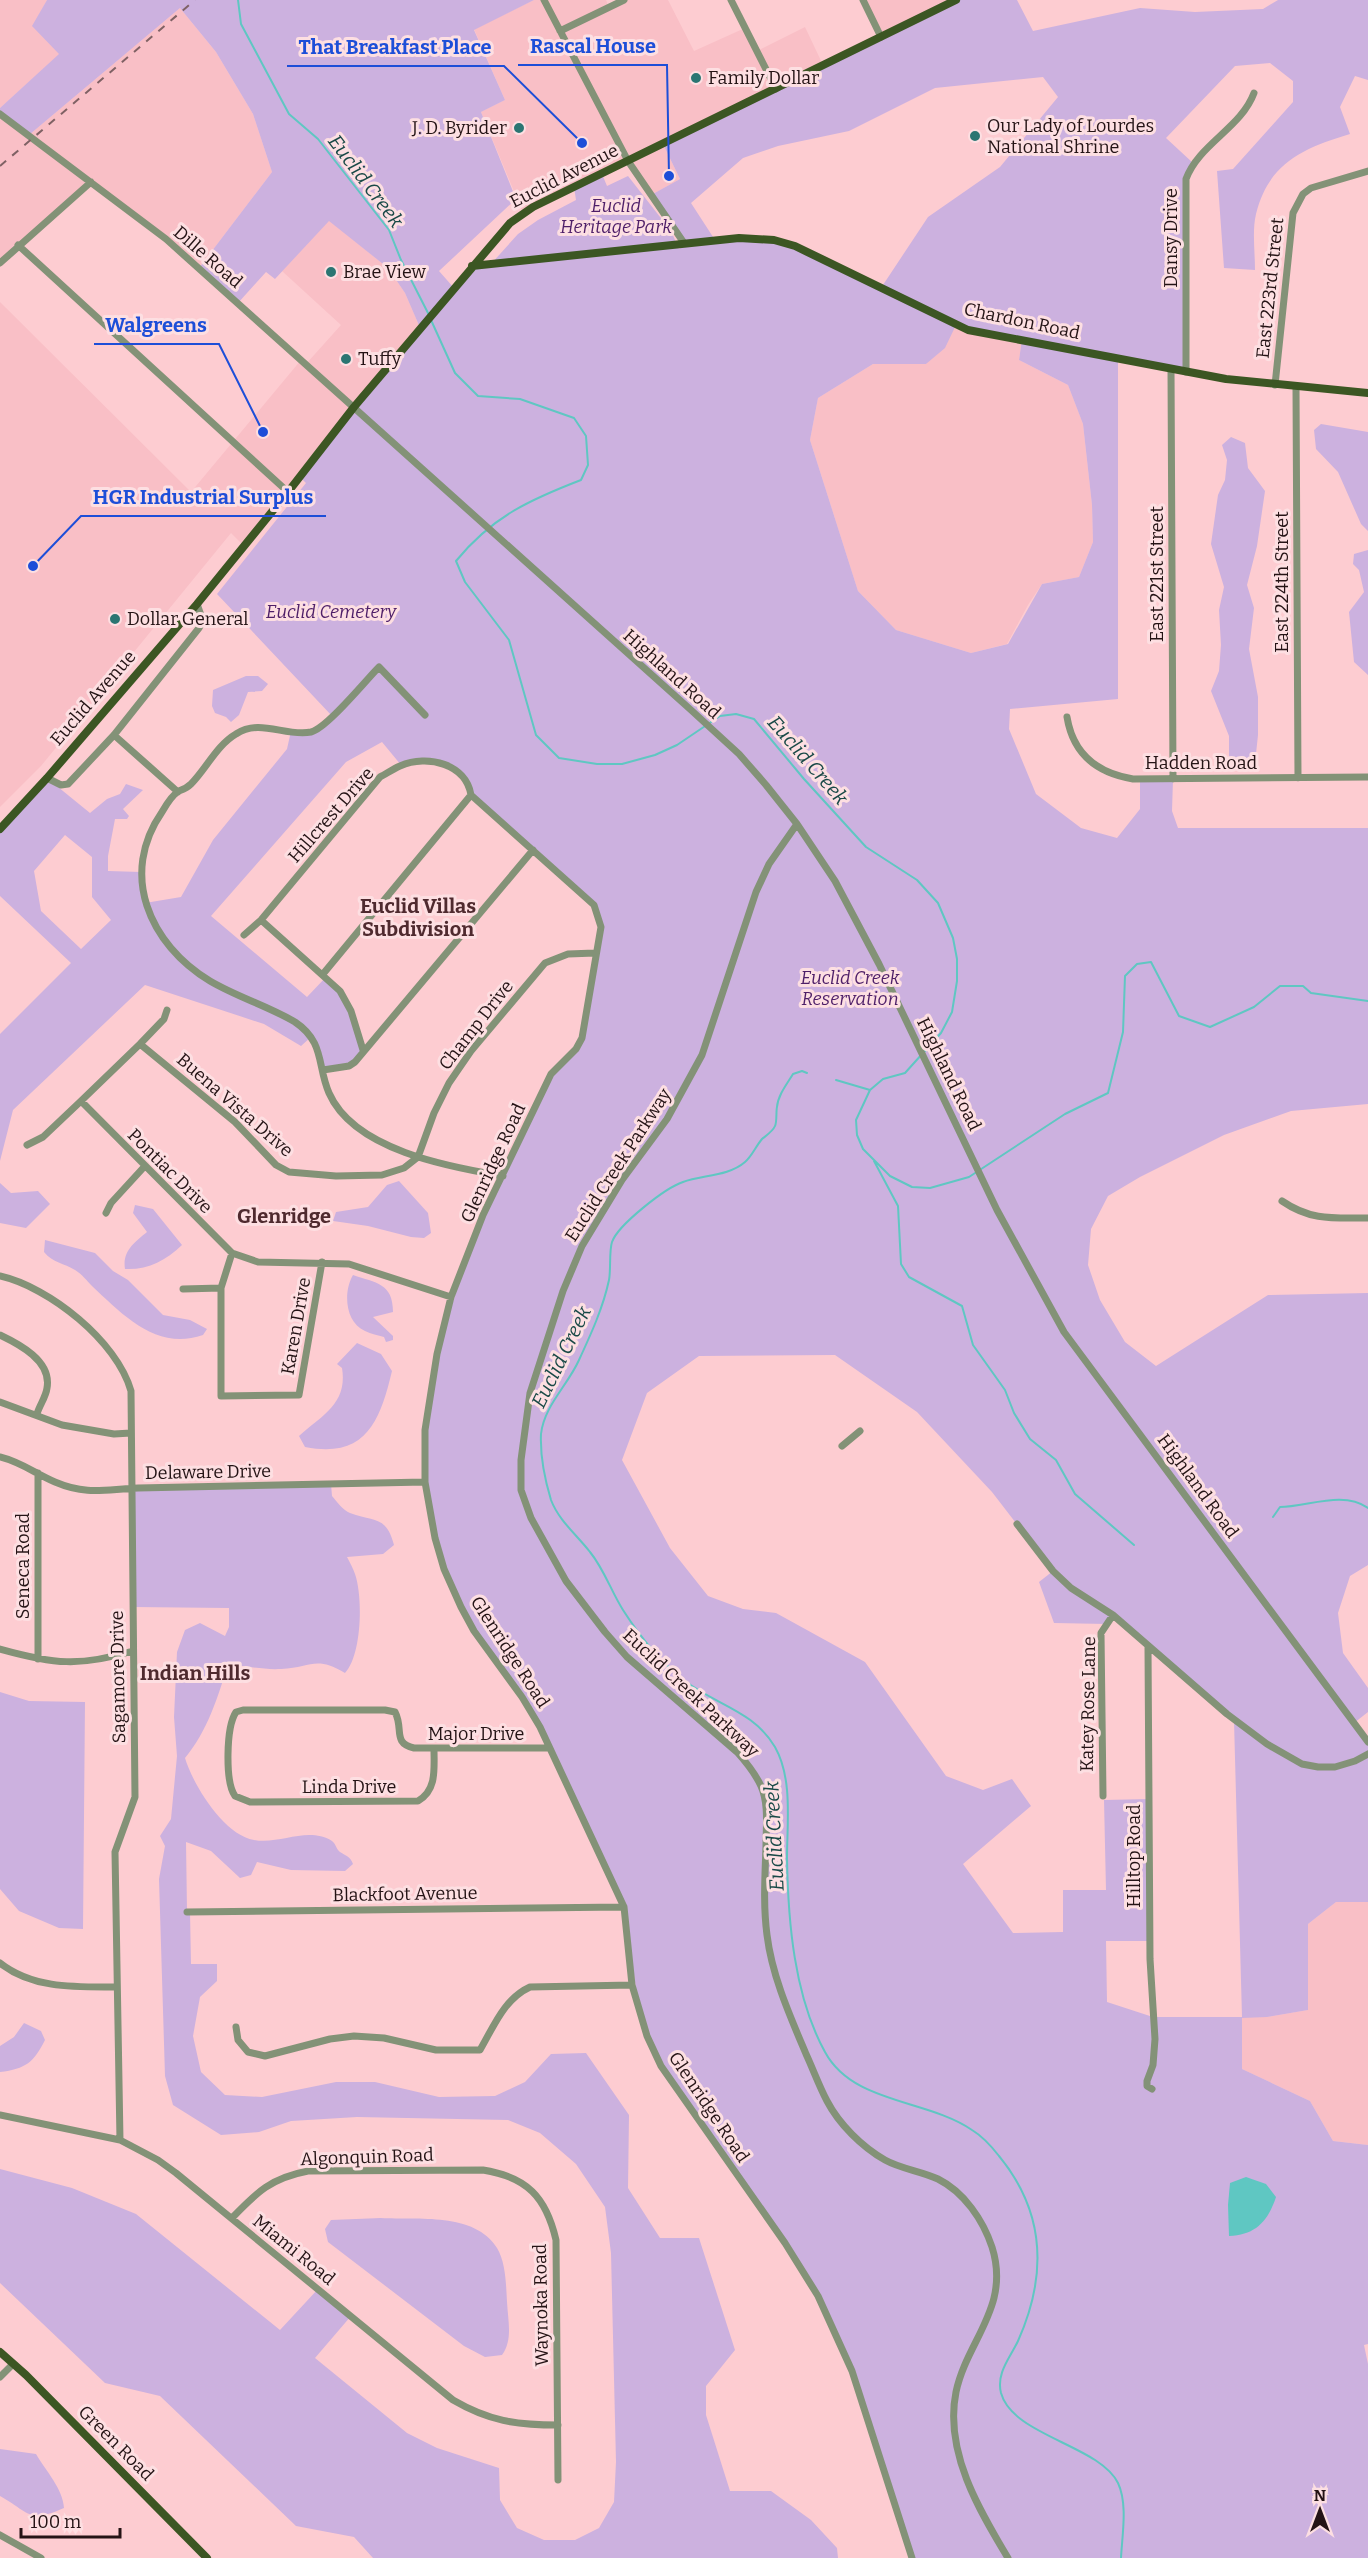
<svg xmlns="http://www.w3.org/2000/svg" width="1368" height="2558" viewBox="0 0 1368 2558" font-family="Bitter,serif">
	<rect width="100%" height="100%" fill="#fdccd1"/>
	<path fill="#f9bfc6" d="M 0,0 L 47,0 L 33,26 L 60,54 L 0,108 Z
		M 534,0 L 606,0 L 609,7 L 624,0 L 668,0 L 694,51 L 745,28 L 757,51 L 805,27 L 823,65 L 663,144 L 680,179 L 651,195 L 628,161 L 523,213 L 481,112 L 505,100 L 474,29 Z
		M 863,0 L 956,0 L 881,37 Z
		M 180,8 L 216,52 L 253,114 L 272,172 L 199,268 L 91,182 L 0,263 L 0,114 L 29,135 Z
		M 329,220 L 388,268 L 405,293 L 421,330 L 244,546 L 231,533 L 41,766 L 0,807 L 0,302 L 191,492 L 301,360 L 306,364 L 341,325 L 282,271 Z
		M 955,325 L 1022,339 L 1019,360 L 1068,385 L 1083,424 L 1092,505 L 1093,542 L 1079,577 L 1042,584 L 1028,605 L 1007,644 L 971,653 L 896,630 L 858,591 L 810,440 L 818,398 L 873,364 L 926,364 Z
		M 1336,1902 L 1368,1902 L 1368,2145 L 1333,2141 L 1310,2101 L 1242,2069 L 1242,2017 L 1267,2017 L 1308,2010 L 1308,1924 Z"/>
	<path fill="#ccb1df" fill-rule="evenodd" d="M 47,0 L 534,0 L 474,30 L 505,100 L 481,112 L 516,199 L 439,271 L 454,288 L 472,266 L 491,264 L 518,234 L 538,220 L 576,200 L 574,187 L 602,174 L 607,186 L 628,176 L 671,231 L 679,249 L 684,243 L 651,195 L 680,179 L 663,144 L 956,0 L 1017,0 L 1033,31 L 1140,8 L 1195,12 L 1263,9 L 1278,0 L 1368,0 L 1368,80 L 1355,76 L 1340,107 L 1350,134 C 1304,148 1269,162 1256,214 C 1252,231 1255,252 1255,270 L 1224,268 L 1217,171 L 1233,169 L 1293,102 L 1293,81 L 1270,63 L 1235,66 L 1166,138 L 1193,163 L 1189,171 L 1186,372 L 1118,358 L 1118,699 L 1010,709 L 1009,729 L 1036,794 L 1081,828 L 1117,838 L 1140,809 L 1140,779 L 1173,779 L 1172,811 L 1178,828 L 1368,828 L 1368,1104 L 1291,1111 L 1224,1135 L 1140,1177 L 1108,1196 L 1091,1229 L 1088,1265 L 1100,1300 L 1125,1342 L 1156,1366 L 1268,1295 L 1368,1293 L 1368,1565 L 1350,1576 L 1338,1613 L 1343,1653 L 1368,1688 L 1368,1712 L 1354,1723 L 1368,1742 L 1368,1902 L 1336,1902 L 1308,1924 L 1308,2010 L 1267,2017 L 1242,2018 L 1242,2069 L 1310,2101 L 1333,2141 L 1368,2145 L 1368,2344 L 1364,2345 L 1368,2364 L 1368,2558 L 912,2558 L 857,2385 L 818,2296 L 661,2066 L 639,2010 L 625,1911 L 540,1727 L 474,1631 L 444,1569 L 425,1482 L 425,1430 L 437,1354 L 467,1256 L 551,1074 L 582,1038 L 601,928 L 593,905 L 471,795 L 469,784 L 444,763 L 401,765 L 382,742 L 346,762 L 211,916 L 307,997 L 326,977 L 340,991 L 363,1050 L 355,1062 L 323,1070 L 311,1037 L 301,1046 L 264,1024 L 145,985 L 13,1110 L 0,1161 L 0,1034 L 71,963 L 0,896 L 0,829 L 47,778 L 90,813 L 107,799 L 120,794 L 126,784 L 143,790 L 123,809 L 129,816 L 127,819 L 115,819 L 108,856 L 108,871 L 141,872 L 145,903 L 181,897 L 213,840 L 287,749 L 291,731 L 311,732 L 332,716 L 217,594 L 306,483 L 300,477 L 421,330 L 405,293 L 388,268 L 329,221 L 275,279 L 266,272 L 238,303 L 199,268 L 272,172 L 253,114 L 216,52 L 180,8 L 29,135 L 0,114 L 0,108 L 59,54 L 32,26 ZM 1043,77 L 1058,97 L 1000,167 L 928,217 L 881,288 L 774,240 L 715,240 L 691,203 L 743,158 L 778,146 L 849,131 L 935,88 ZM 956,325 L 1022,339 L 1019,360 L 1068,385 L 1083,424 L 1092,505 L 1093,542 L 1079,577 L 1042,584 L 1008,644 L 971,653 L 896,630 L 858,591 L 810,440 L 818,398 L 873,364 L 926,364 L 945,348 ZM 65,835 L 92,857 L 92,897 L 111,920 L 81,949 L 41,911 L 34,871 ZM 835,1355 L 917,1412 L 992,1492 L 1053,1571 L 1039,1582 L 1054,1623 L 1107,1624 L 1113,1615 L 1234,1721 L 1242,2017 L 1153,2017 L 1107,2002 L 1106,1941 L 1150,1941 L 1149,1799 L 1104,1800 L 1106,1890 L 1063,1890 L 1063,1932 L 1013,1933 L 963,1864 L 1031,1806 L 1012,1779 L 983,1790 L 946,1776 L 865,1662 L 776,1613 L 743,1609 L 708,1596 L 670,1548 L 622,1460 L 647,1393 L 699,1356 Z
		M 1321,424 L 1368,432 L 1368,531 L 1361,524 L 1338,472 L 1316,449 L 1314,430 Z
		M 1231,437 L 1245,443 L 1248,468 L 1265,491 L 1257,546 L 1247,585 L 1254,608 L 1249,649 L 1258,697 L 1258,735 L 1255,763 L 1239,766 L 1229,762 L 1229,736 L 1211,691 L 1219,671 L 1221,645 L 1219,610 L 1224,587 L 1211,544 L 1218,495 L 1225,480 L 1227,460 L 1222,445 Z
		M 1368,550 L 1368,675 L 1354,662 L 1349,612 L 1364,592 L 1359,570 L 1353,564 L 1354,554 Z
		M 246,676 L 258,676 L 268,684 L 262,691 L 248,692 L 239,715 L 231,722 L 226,717 L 215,713 L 212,706 L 213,690 Z
		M 399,1181 L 428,1213 L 431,1233 L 424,1238 L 411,1237 L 368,1226 L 333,1221 L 336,1212 L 368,1207 L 387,1185 Z
		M 0,1183 L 11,1193 L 38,1191 L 50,1204 L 26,1228 L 0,1223 Z
		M 135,1205 L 153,1209 L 182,1245 C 165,1261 148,1270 125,1269 C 122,1251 135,1242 147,1232 L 133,1213 Z
		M 45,1240 L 95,1253 L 113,1271 L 128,1280 L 163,1315 L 190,1320 L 207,1329 L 203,1335 C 157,1351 124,1316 92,1286 C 87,1281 82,1274 75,1270 C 64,1263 53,1263 44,1252 Z
		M 353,1275 C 376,1283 393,1283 393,1312 L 373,1317 L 393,1336 L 393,1340 L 386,1342 L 384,1337 C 378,1335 371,1334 365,1331 C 345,1322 343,1292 353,1275 Z
		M 357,1343 L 381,1354 L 392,1371 C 380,1421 366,1459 305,1447 L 299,1436 C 321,1416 348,1404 342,1368 L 337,1364 Z
		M 331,1484 L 332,1496 C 337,1502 343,1510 350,1513 C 374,1522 386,1515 394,1545 L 383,1554 L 347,1557 C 350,1563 353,1568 355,1574 C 363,1597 362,1655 345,1673 C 315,1655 311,1668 281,1669 C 263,1670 245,1666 228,1664 C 218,1697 207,1732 185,1758 C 193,1785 224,1835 254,1840 C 280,1845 307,1826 332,1841 C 336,1844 336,1849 340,1852 C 346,1856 350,1856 353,1864 L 345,1871 L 291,1870 L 257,1862 L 251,1875 L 240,1878 L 211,1851 L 186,1842 L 187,1911 L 190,1912 L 191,1964 L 217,1964 L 217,1981 L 200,1997 L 193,2036 L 201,2072 L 225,2095 L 262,2097 L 336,2082 L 375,2082 L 439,2097 L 495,2096 L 525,2082 L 551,2054 L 586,2053 L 629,2115 L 628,2188 L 660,2238 L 699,2238 L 735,2350 L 706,2386 L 706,2415 L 730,2491 L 771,2491 L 811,2520 L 837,2548 L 838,2558 L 373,2558 L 354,2537 L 296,2526 L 160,2396 L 105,2383 L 0,2283 L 0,2169 L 72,2188 L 136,2214 L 280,2330 L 318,2289 L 351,2316 L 315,2358 L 407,2433 L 437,2448 L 499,2468 L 500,2500 L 517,2528 L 544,2540 L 575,2540 L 599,2528 L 614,2502 L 616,2462 L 611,2253 L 605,2207 L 576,2164 L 540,2133 L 508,2120 L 357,2117 L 291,2121 L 259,2132 L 221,2135 L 173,2105 L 165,2076 L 159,1879 L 165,1846 L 160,1836 L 171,1819 L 177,1756 L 174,1717 L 177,1652 L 185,1630 L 200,1623 L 225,1636 L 229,1627 L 229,1608 L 133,1607 L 132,1488 Z
		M 0,1692 L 29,1701 L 85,1702 L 83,1929 L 59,1928 L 19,1911 L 0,1889 Z
		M 24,2023 L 41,2031 L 45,2040 C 34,2062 26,2069 0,2072 L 0,2046 L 14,2037 Z
		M 381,2218 C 417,2220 475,2212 497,2248 C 506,2263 506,2285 507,2302 C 508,2321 513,2340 502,2355 L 485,2357 L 464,2346 L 328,2242 L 325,2229 L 331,2220 Z
		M 0,2449 L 36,2454 C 46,2471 63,2489 64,2508 C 28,2524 29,2512 0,2496 Z"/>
	<path fill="#5fc7c2" d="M 1246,2177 L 1266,2184 L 1276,2197 C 1268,2221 1256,2235 1229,2236 L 1228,2205 L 1230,2183 Z"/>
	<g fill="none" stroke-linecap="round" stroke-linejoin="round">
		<path stroke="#5fc7c2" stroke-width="2" d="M 238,0 L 241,24 L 289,114 L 318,139 L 389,230 L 401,260 L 429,315
			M 431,320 L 455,373 L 478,396 L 520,399 L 574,418 L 586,436 L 588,465 L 581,480 C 529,500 492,517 456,561 L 465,582 L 509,640 L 536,735 L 559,758 L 597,764 L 622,764 L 655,755 L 677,745 L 720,716 L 736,714 L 754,719 L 804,779 L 866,847 L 917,880 L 938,903 L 953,938 L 957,959 L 957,981 L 952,1012 L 941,1033 L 905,1073 L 883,1079 L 870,1090 L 856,1120 L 857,1135 L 863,1149 L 890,1176 L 912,1187 L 930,1188 L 969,1177 L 1065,1114 L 1108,1093 L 1123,1032 L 1125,976 L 1137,964 L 1151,962 L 1179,1016 L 1210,1027 L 1254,1007 L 1280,986 L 1303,986 L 1311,993 L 1368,1001
			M 807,1073 L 802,1071 L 793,1074 C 787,1084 778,1095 777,1107 C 776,1110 777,1123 775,1126 C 773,1131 767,1135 762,1139 C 756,1146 752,1156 745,1162 C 729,1176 703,1175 683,1182 C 665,1188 618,1225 612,1242 C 609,1251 611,1270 609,1280 C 603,1308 591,1334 579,1360 C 568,1385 544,1406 541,1434 C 540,1456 545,1480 551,1500 C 559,1521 577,1535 590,1552 C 604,1569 611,1591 623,1610 C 639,1635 661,1663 685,1681 C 716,1705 754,1711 775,1747 C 793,1779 787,1823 787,1858 C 788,1921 794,1996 825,2052 C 853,2104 927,2099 972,2130 C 982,2136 992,2147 999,2156 C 1046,2213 1047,2276 1018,2341 C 1010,2358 996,2373 1001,2393 C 1013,2436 1099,2445 1118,2483 C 1128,2504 1122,2536 1121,2558
			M 836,1080 L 870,1090
			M 874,1161 L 898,1206 L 901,1264 L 909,1277 L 962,1306 L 973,1345 L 1005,1390 L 1014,1413 L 1030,1439 L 1056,1460 L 1075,1494 L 1134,1545
			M 1273,1517 L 1280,1507 C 1307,1507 1343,1490 1368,1508"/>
		<path stroke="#839277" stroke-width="7" d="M 544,0 L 628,161 L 684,243
			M 731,0 L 776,89
			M 863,0 L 881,37
			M 560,31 L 624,0
			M 0,114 L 166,239 L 691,710 L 739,754 L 766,785 L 797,824 L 835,881 L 879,964 L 997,1210 L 1064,1332 L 1368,1742
			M 18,245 L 288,492
			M 0,263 L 91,182
			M 1171,369 L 1173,779
			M 1186,372 L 1186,179 C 1199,144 1241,128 1254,93
			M 1275,385 L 1293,213 L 1303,194 L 1311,188 L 1368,171
			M 1296,387 L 1298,778
			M 425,715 L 379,667 C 366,680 327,728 311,732 C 285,737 260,718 236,734 C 217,745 206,769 191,784 C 187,788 184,789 179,791 C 172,795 166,805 162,812 C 119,874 149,944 210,981 C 237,997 268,1006 295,1022 C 325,1042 317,1066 329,1093 C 354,1150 449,1167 503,1176
			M 1067,717 C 1073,754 1097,773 1133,779 L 1368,777
			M 114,735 L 178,792
			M 47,778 L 61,785 L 68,784 L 114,735 L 199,628 L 203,621 L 197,604
			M 797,824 L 769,864 L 756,892 L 702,1055 L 667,1119 L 622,1180 L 582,1246 L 563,1291 L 530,1393 L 521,1460 L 521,1490 L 531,1518 L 566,1581 L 605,1632 L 627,1657 L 737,1752 C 746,1762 755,1773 761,1786 C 769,1804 766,1827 766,1846 C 765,1875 763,1905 767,1935 C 772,1976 790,2016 806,2054 C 813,2069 819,2086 827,2101 C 839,2124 862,2147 885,2160 C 901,2169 921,2171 938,2179 C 964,2192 983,2220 992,2247 C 1011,2307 967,2340 956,2392 C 944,2451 979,2510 1008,2558
			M 261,920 L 340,991 L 351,1011 L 363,1050
			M 244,935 L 261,920 L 380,777 C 386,774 393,769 400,766 C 428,754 466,764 471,795 L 594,905 L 601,927 L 582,1038 L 576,1049 L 551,1074 L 483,1215 L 451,1297 L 437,1354 L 425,1430 L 425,1482 L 435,1538 L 444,1569 L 461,1607 L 474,1631 L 522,1697 L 540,1727 L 624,1907 L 632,1985 L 647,2036 L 661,2066 L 785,2243 L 818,2296 L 852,2371 L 912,2558
			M 323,974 L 471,795
			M 140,1044 L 235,1122 L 276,1165 L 289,1172 L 336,1176 L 382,1175 L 404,1168 L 418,1157 L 434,1113 L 449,1083 L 471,1051 L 545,963 L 568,954 L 595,953
			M 323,1070 L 349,1066 L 355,1062 L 533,850
			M 81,1101 L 232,1253 L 258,1262 L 349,1264 L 451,1297
			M 27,1145 L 43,1137 L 81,1101 L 140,1044 L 164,1019 L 167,1010
			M 1282,1201 C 1311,1221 1334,1218 1368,1218
			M 106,1213 L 111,1203 L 144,1167
			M 232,1253 L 221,1288 L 221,1396 L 299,1395 L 322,1262
			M 0,1276 C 49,1287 117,1341 131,1391 L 135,1797 L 115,1852 L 120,2140
			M 183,1289 L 221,1288
			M 0,1335 C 19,1344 52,1361 47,1388 C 46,1397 39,1406 37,1414
			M 0,1402 L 62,1425 L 114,1434 L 131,1433
			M 842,1446 L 860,1431
			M 0,1457 C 21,1462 36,1474 55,1482 C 88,1496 106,1489 138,1488 L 425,1482
			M 1017,1524 L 1053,1571 L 1071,1588 L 1113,1615 L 1227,1714 L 1267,1744 L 1302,1764 L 1318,1767 L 1335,1767 L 1355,1761 L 1368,1754
			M 1148,1647 L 1150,1959 L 1155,2039 L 1153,2065 L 1147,2081 L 1147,2086 L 1152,2089
			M 0,1649 C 54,1664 79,1667 133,1651
			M 38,1659 L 38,1473
			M 434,1749 C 434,1769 437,1790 418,1801 L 250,1802 L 235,1796 C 225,1782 226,1727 236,1712 L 243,1710 L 385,1710 L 395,1712 C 404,1729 392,1743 414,1748 L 549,1748
			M 1103,1796 L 1101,1633 L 1113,1615
			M 187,1912 L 624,1907
			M 0,1963 C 33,1989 76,1987 116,1987
			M 236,2027 L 238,2040 L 248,2052 L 265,2056 L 330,2039 L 354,2036 L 384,2038 L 436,2050 L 480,2050 C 494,2026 504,1999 530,1987 L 632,1985
			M 0,2115 L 120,2140 L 158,2160 L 176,2173 L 453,2400 C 489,2421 516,2425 558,2425
			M 232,2218 C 257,2192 271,2178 308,2171 L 483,2170 C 527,2177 546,2197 556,2240 L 558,2480
			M 0,2377 L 12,2365
			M 0,2535 L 41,2558"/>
		<path stroke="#3c5623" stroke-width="8" d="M 472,266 L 739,238 L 774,240 L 795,246 L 968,330 L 1226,379 L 1368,393
			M 0,829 L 47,778 L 197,604 L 288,492 L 354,407 L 510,223 L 533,207 L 956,0
			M 0,2352 L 26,2375 L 207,2558"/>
		<path stroke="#7f6164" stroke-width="2" stroke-dasharray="8 8" stroke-linecap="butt" d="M 0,166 L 195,0"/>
	</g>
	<g fill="#2b7572" stroke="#fddfe2" stroke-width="2">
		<circle cx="696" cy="78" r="6"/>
		<circle cx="519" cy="128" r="6"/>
		<circle cx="975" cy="136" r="6"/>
		<circle cx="331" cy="272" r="6"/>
		<circle cx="346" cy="359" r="6"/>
		<circle cx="115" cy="619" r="6"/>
	</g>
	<g text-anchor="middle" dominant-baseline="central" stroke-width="6" stroke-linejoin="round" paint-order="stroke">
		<g font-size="18" fill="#241315" stroke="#fddfe2" text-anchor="start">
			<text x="708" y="78">Family Dollar</text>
			<text x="987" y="126">Our Lady of Lourdes<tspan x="987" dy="21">National Shrine</tspan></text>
			<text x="507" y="128" text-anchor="end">J. D. Byrider</text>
			<text x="343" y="272">Brae View</text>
			<text x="358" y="359">Tuffy</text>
			<text x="127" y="619">Dollar General</text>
		</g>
		<g font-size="18" fill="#241315" stroke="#fddfe2">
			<text transform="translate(564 176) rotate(-27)">Euclid Avenue</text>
			<text transform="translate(1171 238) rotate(-90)">Dansy Drive</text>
			<text transform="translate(208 257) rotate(41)">Dille Road</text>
			<text transform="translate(1270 288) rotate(-84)">East 223rd Street</text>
			<text transform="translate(1022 321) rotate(12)">Chardon Road</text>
			<text transform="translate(1157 574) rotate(-90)">East 221st Street</text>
			<text transform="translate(1282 582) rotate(-90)">East 224th Street</text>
			<text transform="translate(672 674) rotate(42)">Highland Road</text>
			<text transform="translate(93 698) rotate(-49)">Euclid Avenue</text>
			<text x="1201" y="763">Hadden Road</text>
			<text transform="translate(331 815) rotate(-49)">Hillcrest Drive</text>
			<text transform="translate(476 1025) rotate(-52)">Champ Drive</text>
			<text transform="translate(949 1074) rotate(64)">Highland Road</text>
			<text transform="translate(235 1105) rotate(41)">Buena Vista Drive</text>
			<text transform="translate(493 1163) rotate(-65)">Glenridge Road</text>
			<text transform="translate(618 1165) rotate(-57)">Euclid Creek Parkway</text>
			<text transform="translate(170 1171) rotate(45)">Pontiac Drive</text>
			<text transform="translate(296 1326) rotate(-80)">Karen Drive</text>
			<text transform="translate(208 1472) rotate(-1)">Delaware Drive</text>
			<text transform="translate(1198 1486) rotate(54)">Highland Road</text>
			<text transform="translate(23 1566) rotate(-90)">Seneca Road</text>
			<text transform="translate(510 1652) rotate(57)">Glenridge Road</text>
			<text transform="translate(118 1677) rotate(-91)">Sagamore Drive</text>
			<text transform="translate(691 1693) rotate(43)">Euclid Creek Parkway</text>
			<text transform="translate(1088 1704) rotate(-89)">Katey Rose Lane</text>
			<text x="476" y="1734">Major Drive</text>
			<text x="349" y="1787">Linda Drive</text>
			<text transform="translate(1134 1856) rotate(-90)">Hilltop Road</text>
			<text transform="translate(405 1894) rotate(-1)">Blackfoot Avenue</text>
			<text transform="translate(709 2107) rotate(56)">Glenridge Road</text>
			<text transform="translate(367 2157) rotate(-2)">Algonquin Road</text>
			<text transform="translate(294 2250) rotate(39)">Miami Road</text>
			<text transform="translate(541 2305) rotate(-91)">Waynoka Road</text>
			<text transform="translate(116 2443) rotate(45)">Green Road</text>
		</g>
		<g font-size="18" font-style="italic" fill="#4e1e68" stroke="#fddfe2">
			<text x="616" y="206">Euclid<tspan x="616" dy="21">Heritage Park</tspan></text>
			<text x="331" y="612">Euclid Cemetery</text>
			<text x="850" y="978">Euclid Creek<tspan x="850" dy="21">Reservation</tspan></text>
		</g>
		<g font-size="20" font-style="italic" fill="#194947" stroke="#fddfe2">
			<text transform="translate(366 181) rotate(53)">Euclid Creek</text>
			<text transform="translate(808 760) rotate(49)">Euclid Creek</text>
			<text transform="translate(561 1357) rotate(-64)">Euclid Creek</text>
			<text transform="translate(774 1836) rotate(-93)">Euclid Creek</text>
		</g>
		<g font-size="20" font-weight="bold" fill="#4f2a2f" stroke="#fddfe2">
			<text x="418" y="906">Euclid Villas<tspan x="418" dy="23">Subdivision</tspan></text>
			<text x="284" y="1216">Glenridge</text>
			<text x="195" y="1673">Indian Hills</text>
		</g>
	</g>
	<path fill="none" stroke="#1d4ed8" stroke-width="2" d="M669 176L667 65H518M582 143L504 66H287M263 432L219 344H94M33 566L81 516H326"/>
	<g fill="#1d4ed8" stroke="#fddfe2" stroke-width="2">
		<circle cx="669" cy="176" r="6"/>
		<circle cx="582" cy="143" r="6"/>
		<circle cx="263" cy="432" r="6"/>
		<circle cx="33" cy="566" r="6"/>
	</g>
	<g font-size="20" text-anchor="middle" font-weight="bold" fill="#1d4ed8" stroke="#fddfe2" stroke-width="6" stroke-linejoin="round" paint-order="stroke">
		<text x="593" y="53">Rascal House</text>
		<text x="395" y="54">That Breakfast Place</text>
		<text x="156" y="332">Walgreens</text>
		<text x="203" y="504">HGR Industrial Surplus</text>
	</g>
	<g transform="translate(1320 2510)" stroke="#fddfe2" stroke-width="4.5" paint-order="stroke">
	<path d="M0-4.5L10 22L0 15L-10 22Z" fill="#241315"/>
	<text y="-9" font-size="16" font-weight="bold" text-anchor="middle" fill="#241315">N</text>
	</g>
	<path d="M21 2528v9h99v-9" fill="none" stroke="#241315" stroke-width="3"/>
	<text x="30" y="2528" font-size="18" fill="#241315" stroke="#fddfe2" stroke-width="4.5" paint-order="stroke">100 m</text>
</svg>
